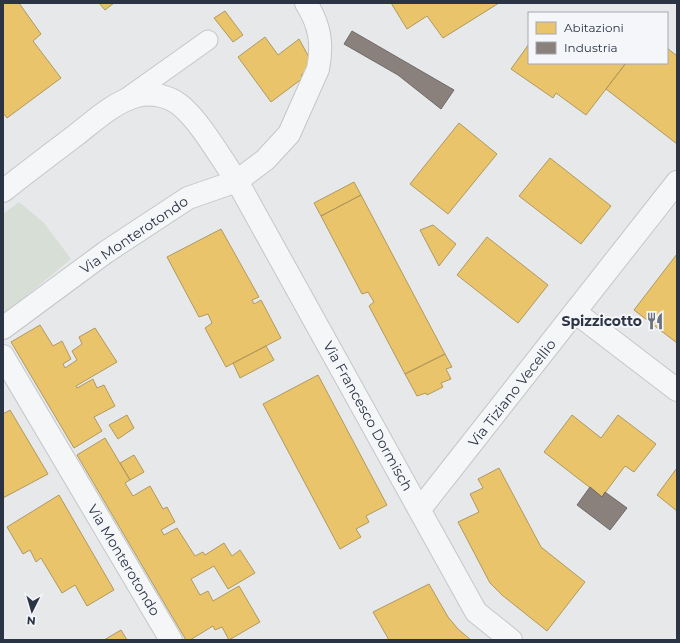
<svg xmlns="http://www.w3.org/2000/svg" width="680" height="643" viewBox="0 0 680 643" font-family="Montserrat,sans-serif">
	<rect width="100%" height="100%" fill="#e6e8ea"/>
	<path fill="#d6ded6" d="M 19,202 L 44,223 L 71,259 L 3,315 L 3,214 Z"/>
	<path fill="#e9c46a" stroke="#b0995f" d="M 3,3 L 19,3 L 41,34 L 33,41 L 61,78 L 7,118 L 3,113 Z
		M 99,3 L 114,3 L 105,10 Z
		M 391,3 L 499,3 L 443,38 L 427,16 L 407,29 Z
		M 225,11 L 243,35 L 233,42 L 214,18 Z
		M 265,37 L 278,55 L 299,39 L 310,59 L 308,71 L 301,75 L 303,78 L 271,102 L 238,57 Z
		M 529,44 L 529,63 L 626,63 L 586,115 L 556,93 L 553,98 L 511,69 Z
		M 667,48 L 677,56 L 677,144 L 606,89 L 626,63 L 667,63 Z
		M 459,123 L 497,154 L 448,214 L 410,184 Z
		M 550,158 L 611,206 L 581,244 L 519,196 Z
		M 354,182 L 361,195 L 321,216 L 314,203 Z
		M 361,195 L 445,354 L 405,374 L 369,306 L 374,302 L 368,292 L 362,294 L 321,216 Z
		M 433,225 L 456,244 L 439,266 L 420,230 Z
		M 221,229 L 259,297 L 252,300 L 254,304 L 261,300 L 281,338 L 226,367 L 205,328 L 212,323 L 208,314 L 199,317 L 167,257 Z
		M 487,237 L 548,285 L 518,323 L 457,275 Z
		M 677,254 L 677,343 L 634,310 Z
		M 40,325 L 53,346 L 62,341 L 71,359 L 63,364 L 65,368 L 77,360 L 72,351 L 82,344 L 79,337 L 95,328 L 117,362 L 76,386 L 77,388 L 93,379 L 97,388 L 104,385 L 115,406 L 94,417 L 102,431 L 74,448 L 11,342 Z
		M 266,346 L 274,360 L 240,378 L 233,363 Z
		M 445,354 L 452,367 L 446,369 L 451,379 L 441,383 L 443,387 L 427,395 L 426,393 L 417,396 L 405,374 Z
		M 318,375 L 387,505 L 366,516 L 369,522 L 356,529 L 361,537 L 340,549 L 263,404 Z
		M 10,410 L 48,474 L 3,498 L 3,414 Z
		M 127,415 L 134,428 L 118,439 L 109,425 Z
		M 572,415 L 601,438 L 618,415 L 656,444 L 634,472 L 625,466 L 602,497 L 544,452 Z
		M 105,438 L 130,480 L 125,483 L 133,496 L 150,486 L 163,509 L 167,507 L 175,522 L 161,530 L 164,535 L 177,528 L 195,556 L 203,552 L 205,555 L 224,543 L 232,556 L 240,550 L 255,573 L 228,589 L 214,566 L 191,579 L 200,595 L 208,591 L 213,601 L 239,586 L 260,622 L 229,640 L 222,627 L 215,630 L 213,626 L 190,640 L 186,640 L 77,455 Z
		M 134,455 L 144,472 L 130,480 L 120,463 Z
		M 499,468 L 541,547 L 585,582 L 547,631 L 502,595 L 490,583 L 458,522 L 479,512 L 470,494 L 483,488 L 478,479 Z
		M 677,468 L 677,511 L 657,495 Z
		M 59,495 L 114,590 L 87,606 L 75,585 L 62,593 L 41,558 L 36,562 L 30,550 L 23,554 L 7,527 Z
		M 429,584 L 448,617 L 458,629 L 471,640 L 389,640 L 373,612 Z
		M 121,630 L 127,640 L 104,640 Z"/>
	<path fill="#8a817c" stroke="#6e6a6c" d="M 352,31 L 454,90 L 441,109 L 398,75 L 344,44 Z
		M 590,487 L 602,497 L 605,492 L 627,508 L 610,530 L 577,505 Z"/>
	<g fill="none" stroke-linecap="round" stroke-linejoin="round">
		<g stroke="#c4c6c8" stroke-width="21">
			<path id="service" d="M 125,99 L 208,40"/>
		</g>
		<g stroke="#c4c6c8" stroke-width="24">
			<path id="minor" d="M 3,191 C 27,172 51,154 76,135 C 94,121 114,102 137,96 C 151,92 169,96 180,105 C 201,122 221,159 237,181 L 476,612 L 511,640
				M 575,312 L 677,390
				M 3,328 L 106,252 L 188,198 L 237,181 L 265,160 L 289,134 L 318,69 C 323,44 320,25 306,3
				M 3,356 L 171,640
				M 420,509 L 677,182"/>
		</g>
		<use href="#service" stroke="#f5f6f7" stroke-width="19"/>
		<use href="#minor" stroke="#f5f6f7" stroke-width="22"/>
	</g>
	<defs>
		<g id="restaurant-bare" transform="scale(1.38)"><path d="M-5-6h1v4h1v-4h1v4h1v-4h1v5L-1.5 .5V6h-2V.5L-5-1ZM5-6V6H3V1.5H1.5Q1.5-4 5-6Z" fill="#6c737f" stroke="#f4f6f9" stroke-width="2.5" paint-order="stroke"/></g>
	</defs>
	<g fill-rule="evenodd">
		<use href="#restaurant-bare" x="655" y="321"/>
	</g>
	<g text-anchor="middle" dominant-baseline="central" stroke-width="4" stroke-linejoin="round" paint-order="stroke">
		<g font-size="14" fill="#2b3445" stroke="#f4f6f9">
			<text transform="translate(134 235) rotate(-34)">Via Monterotondo</text>
			<text transform="translate(512 393) rotate(-52)">Via Tiziano Vecellio</text>
			<text transform="translate(368 416) rotate(61)">Via Francesco Dormisch</text>
			<text transform="translate(124 560) rotate(59)">Via Monterotondo</text>
		</g>
		<g font-size="14" font-weight="bold" fill="#2b3445" stroke="#f4f6f9" text-anchor="end">
			<text x="642" y="321">Spizzicotto</text>
		</g>
	</g>
	<rect width="680" height="643" fill="none" stroke="#2b3445" stroke-width="8"/>
	<rect x="528" y="12" width="140" height="52" fill="#f4f6f9" stroke="#a4a8b1"/>
	<rect x="536" y="22" width="20" height="12" fill="#e9c46a" stroke="#a4a8b1"/>
	<text x="564" y="32" font-size="12" fill="#2b3445">Abitazioni</text>
	<rect x="536" y="42" width="20" height="12" fill="#8a817c" stroke="#a4a8b1"/>
	<text x="564" y="52" font-size="12" fill="#2b3445">Industria</text>
	<g transform="translate(32 611) rotate(185)" stroke="#f4f6f9" stroke-width="3" paint-order="stroke">
	<path d="M0-3L7 15L0 10L-7 15Z" fill="#2b3445"/>
	<text y="-6" font-size="11" font-weight="bold" text-anchor="middle" fill="#2b3445">N</text>
	</g>
</svg>
